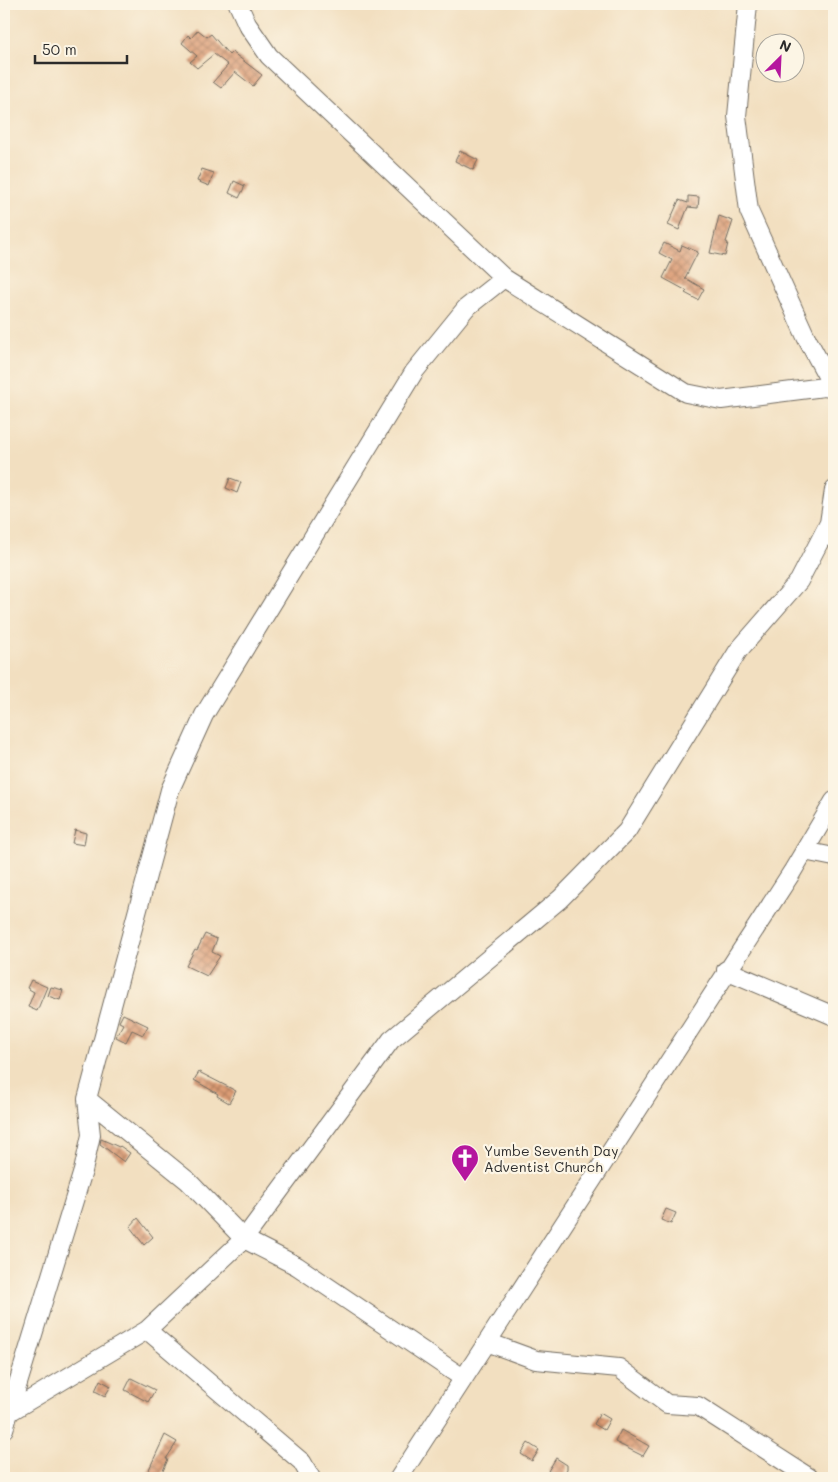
<svg xmlns="http://www.w3.org/2000/svg" width="838" height="1482" viewBox="0 0 838 1482" font-family="Mali,sans-serif">
	<defs>
		<pattern id="building-cross-hatch" width="8" height="8" patternUnits="userSpaceOnUse" patternTransform="scale(1.25)"><rect width="8" height="8" fill="#db9b74"/><path d="M0 0l8 8M0 8l8-8" fill="none" stroke="#b27f5f"/></pattern>
	</defs>
	<rect width="100%" height="100%" fill="#fcf5e5"/>
	<filter id="ink" filterUnits="userSpaceOnUse"><feTurbulence type="fractalNoise" baseFrequency=".02" numOctaves="2"/><feDisplacementMap in="SourceGraphic" scale="10" xChannelSelector="R" yChannelSelector="G"/><feConvolveMatrix kernelMatrix="1 2 1 2 8 2 1 2 1" color-interpolation-filters="sRGB"/></filter>
	<filter id="wash" filterUnits="userSpaceOnUse"><feTurbulence type="fractalNoise" baseFrequency=".0096" numOctaves="4" result="noise"/><feDisplacementMap in="SourceGraphic" scale="20" xChannelSelector="R" yChannelSelector="G"/><feGaussianBlur stdDeviation="1.12" result="paint"/><feColorMatrix in="noise" values="0 0 0 0 0 0 0 0 0 0 0 0 0 0 0 0 0 1.4 0 .05"/><feComposite in="paint" operator="in"/></filter>
	<g filter="url(#wash)">
		<rect width="100%" height="100%" fill="#f2dfc0"/>
		<g id="blocks">
			<path fill="url(#building-cross-hatch)" d="M 198,30 L 207,37 L 211,34 L 229,55 L 232,52 L 262,75 L 253,86 L 235,72 L 221,88 L 213,82 L 228,65 L 214,54 L 197,68 L 190,62 L 197,56 L 182,43 L 188,35 L 191,38 Z
				M 460,151 L 478,160 L 473,170 L 455,161 Z
				M 202,169 L 214,173 L 209,186 L 197,181 Z
				M 234,181 L 245,186 L 239,198 L 229,193 Z
				M 688,196 L 699,197 L 698,208 L 688,207 L 679,230 L 668,225 L 679,200 L 688,203 Z
				M 719,216 L 733,221 L 726,242 L 728,243 L 725,256 L 710,253 Z
				M 664,243 L 680,251 L 682,245 L 698,252 L 685,278 L 704,289 L 698,300 L 685,293 L 687,291 L 663,278 L 672,260 L 659,253 Z
				M 230,478 L 241,482 L 237,493 L 226,488 Z
				M 75,830 L 86,833 L 84,845 L 72,843 Z
				M 205,934 L 217,939 L 212,952 L 220,956 L 207,976 L 186,966 L 195,949 L 197,950 Z
				M 31,980 L 47,987 L 37,1011 L 28,1007 L 34,992 L 27,988 Z
				M 51,987 L 63,990 L 60,1000 L 48,996 Z
				M 123,1014 L 148,1026 L 143,1035 L 132,1030 L 126,1042 L 116,1037 L 123,1024 L 119,1022 Z
				M 199,1072 L 236,1091 L 229,1103 L 217,1096 L 218,1094 L 194,1080 Z
				M 101,1139 L 119,1147 L 120,1146 L 130,1153 L 124,1162 L 100,1144 Z
				M 666,1209 L 676,1213 L 671,1224 L 661,1220 Z
				M 138,1218 L 153,1237 L 144,1245 L 130,1227 Z
				M 131,1378 L 155,1390 L 148,1402 L 125,1390 Z
				M 100,1380 L 111,1386 L 105,1396 L 95,1391 Z
				M 600,1413 L 610,1419 L 604,1430 L 594,1424 Z
				M 621,1430 L 649,1446 L 643,1456 L 615,1442 Z
				M 165,1435 L 177,1442 L 166,1459 L 168,1459 L 160,1478 L 145,1478 Z
				M 528,1443 L 539,1450 L 532,1461 L 521,1454 Z
				M 556,1458 L 567,1465 L 567,1469 L 562,1478 L 548,1471 Z"/>
		</g>
	</g>
	<g filter="url(#ink)">
		<use href="#blocks" fill-opacity="0" stroke="#716a5f" stroke-width="1"/>
		<g fill="none" stroke-linecap="round" stroke-linejoin="round">
			<g stroke="#716a5f" stroke-width="20">
				<path id="minor" d="M 238,4 L 247,24 L 269,56 L 504,278 L 686,393 L 721,400 L 824,387 L 834,389
					M 748,4 L 737,116 L 749,211 L 806,337 L 834,389
					M 834,490 L 829,523 L 834,539
					M 804,851 L 834,857
					M 726,970 L 834,1016
					M 87,1099 L 188,1181 L 244,1239 L 297,1266 L 463,1378
					M 147,1330 L 302,1462 L 311,1478
					M 487,1342 L 536,1360 L 619,1368 L 667,1404 L 698,1406 L 810,1478
					M 8,1413 L 147,1330 L 244,1239 L 391,1040 L 560,899 L 627,831 L 738,651 L 799,581 L 829,523
					M 4,1429 L 83,1171 L 91,1135 L 87,1099 L 170,790 L 204,715 L 414,372 L 466,308 L 504,278
					M 399,1478 L 792,872 L 834,801"/>
			</g>
			<use href="#minor" stroke="#fff" stroke-width="18"/>
		</g>
	</g>
	<defs>
		<g id="church-pin" transform="scale(1.4375)"><path d="M0 17L-7.5 6A9.5 9.5 0 1 1 7.5 6Z" fill="#b5179e" stroke="#fcf5e5"/><path d="M-1.2-6h2.4v3.5h3.3v2.4h-3.3V6h-2.4V-.1h-3.3v-2.4h3.3Z" fill="#fff"/></g>
	</defs>
	<g fill-rule="evenodd">
		<use href="#church-pin" x="465" y="1158"/>
	</g>
	<g text-anchor="middle" dominant-baseline="central" stroke-width="4.5" stroke-linejoin="round" paint-order="stroke">
		<g font-size="14" fill="#2b2b2b" stroke="#fcf5e5" text-anchor="start">
			<text x="484" y="1150">Yumbe Seventh Day<tspan x="484" dy="16">Adventist Church</tspan></text>
		</g>
	</g>
	<rect width="838" height="1482" fill="none" stroke="#fcf5e5" stroke-width="20"/>
	<g transform="translate(780 58) rotate(24)"><circle r="24" fill="#fcf5e5" stroke="#a8a49b"/>
	<path d="M0-4L9 19L0 12L-9 19Z" fill="#b5179e"/>
	<text y="-8" font-size="14" font-weight="bold" text-anchor="middle" fill="#2b2b2b">N</text>
	</g>
	<path d="M35 55v8h92v-8" fill="none" stroke="#2b2b2b" stroke-width="2.5"/>
	<text x="42" y="55" font-size="15" fill="#2b2b2b" stroke="#fcf5e5" stroke-width="4" paint-order="stroke">50 m</text>
</svg>
